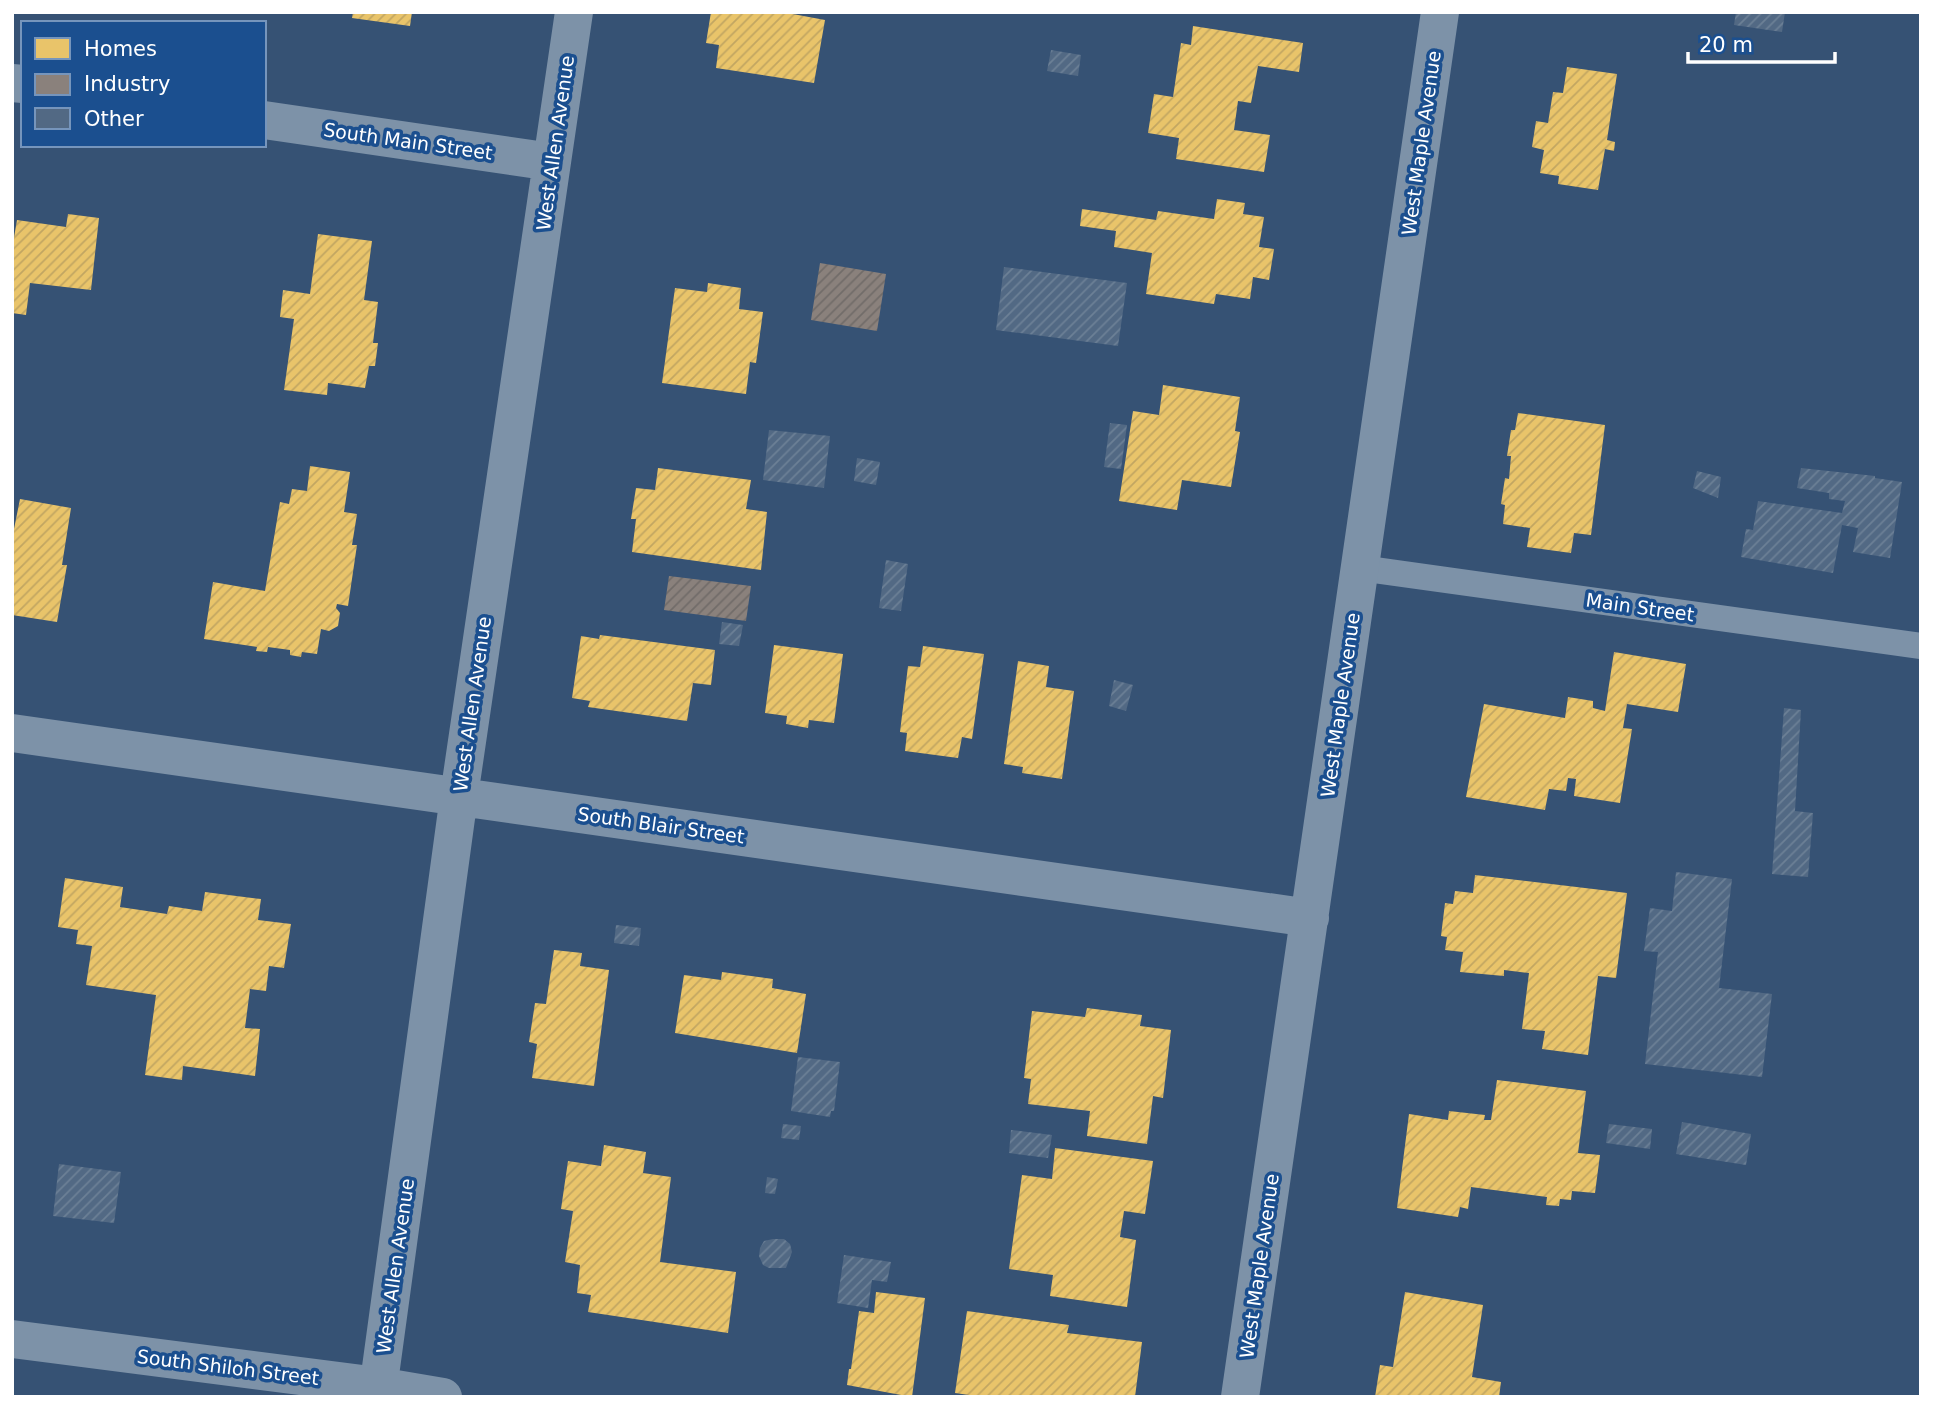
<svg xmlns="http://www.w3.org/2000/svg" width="1933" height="1409" viewBox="0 0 1933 1409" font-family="'DejaVu Sans',sans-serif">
	<defs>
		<pattern id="homes-hatch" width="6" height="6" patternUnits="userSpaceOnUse" patternTransform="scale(1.75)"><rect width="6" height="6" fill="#e9c46a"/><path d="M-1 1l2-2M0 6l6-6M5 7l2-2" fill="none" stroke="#c2a662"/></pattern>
		<pattern id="industry-hatch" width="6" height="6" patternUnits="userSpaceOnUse" patternTransform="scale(1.75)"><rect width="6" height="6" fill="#8a817c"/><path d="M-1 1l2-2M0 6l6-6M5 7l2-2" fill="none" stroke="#716c69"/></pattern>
		<pattern id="building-hatch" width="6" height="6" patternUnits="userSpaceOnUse" patternTransform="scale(1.75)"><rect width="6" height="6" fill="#526984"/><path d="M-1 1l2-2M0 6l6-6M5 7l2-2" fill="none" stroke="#6c8096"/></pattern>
	</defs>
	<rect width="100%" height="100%" fill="#365274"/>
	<path fill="url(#homes-hatch)" d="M 353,12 L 412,12 L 410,26 L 352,18 Z
		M 711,12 L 782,12 L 825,20 L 814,83 L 716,68 L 719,45 L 706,43 Z
		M 1193,26 L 1303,43 L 1299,72 L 1258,66 L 1251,103 L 1238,101 L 1234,130 L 1270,135 L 1264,172 L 1176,159 L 1179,138 L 1148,133 L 1154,94 L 1173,97 L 1181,43 L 1191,45 Z
		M 1567,67 L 1617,74 L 1607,140 L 1615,142 L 1614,151 L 1605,149 L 1598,190 L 1558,184 L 1559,176 L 1540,173 L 1544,150 L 1532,147 L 1536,121 L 1548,123 L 1553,92 L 1563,93 Z
		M 1217,199 L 1245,203 L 1243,214 L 1264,217 L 1259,247 L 1274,249 L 1269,280 L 1253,277 L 1250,299 L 1216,294 L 1214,304 L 1146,294 L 1152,253 L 1114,247 L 1116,231 L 1080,226 L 1082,209 L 1156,220 L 1158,211 L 1214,219 Z
		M 68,214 L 99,218 L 91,290 L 30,283 L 26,315 L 12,313 L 12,249 L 17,220 L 66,227 Z
		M 318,234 L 372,241 L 364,300 L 378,302 L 373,343 L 378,343 L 375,366 L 369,366 L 365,388 L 328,383 L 327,395 L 284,390 L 294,319 L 280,317 L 283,290 L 310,294 Z
		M 708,283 L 741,288 L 739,309 L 763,312 L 756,363 L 750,362 L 746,394 L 662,383 L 675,288 L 707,292 Z
		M 1163,385 L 1240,397 L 1235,431 L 1240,432 L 1231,487 L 1182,480 L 1177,510 L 1119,501 L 1133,411 L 1159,415 Z
		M 1518,413 L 1605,425 L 1591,535 L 1574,533 L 1571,553 L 1527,547 L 1530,528 L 1503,524 L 1505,505 L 1501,504 L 1505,478 L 1509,479 L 1511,456 L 1507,456 L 1511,430 L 1515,430 Z
		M 310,466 L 350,472 L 344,512 L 357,514 L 352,545 L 357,545 L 348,606 L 337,604 L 336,608 L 340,613 L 338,626 L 329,631 L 321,629 L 317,654 L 302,652 L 301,657 L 290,655 L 290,650 L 268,647 L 267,652 L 256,651 L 257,647 L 204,639 L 213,582 L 265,591 L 280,502 L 289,504 L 292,489 L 307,491 Z
		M 658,468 L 751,480 L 746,509 L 767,512 L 761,570 L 632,552 L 636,519 L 631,519 L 636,488 L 655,490 Z
		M 20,499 L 71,508 L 62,565 L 67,565 L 57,622 L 12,615 L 12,539 Z
		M 600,635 L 715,650 L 711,685 L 693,683 L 687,721 L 588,707 L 590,701 L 572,698 L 581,636 L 599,639 Z
		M 774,645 L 843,654 L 834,723 L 809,720 L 808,728 L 786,724 L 787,716 L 765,713 Z
		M 923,646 L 984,654 L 972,739 L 962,737 L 958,758 L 905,751 L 907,733 L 900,732 L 908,666 L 920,667 Z
		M 1614,652 L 1686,664 L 1678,712 L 1627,704 L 1623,728 L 1632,729 L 1620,803 L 1574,796 L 1576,779 L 1568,778 L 1566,791 L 1549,789 L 1545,810 L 1466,797 L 1484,704 L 1565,718 L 1568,697 L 1593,701 L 1593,708 L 1605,711 Z
		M 1018,661 L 1049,666 L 1046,687 L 1074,691 L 1062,779 L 1022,773 L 1023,767 L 1004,764 Z
		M 1475,875 L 1627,893 L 1616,978 L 1598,976 L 1588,1055 L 1542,1049 L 1545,1031 L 1522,1029 L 1529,973 L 1504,970 L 1504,976 L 1460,972 L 1463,952 L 1445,950 L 1447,937 L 1441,936 L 1445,903 L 1453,904 L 1455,891 L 1473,893 Z
		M 65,878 L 123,887 L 120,907 L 167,914 L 169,906 L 202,911 L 205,892 L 261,899 L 258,920 L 291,924 L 284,968 L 269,966 L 266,991 L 250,989 L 245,1028 L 260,1029 L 255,1076 L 183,1066 L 182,1080 L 145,1075 L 156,995 L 86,985 L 92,946 L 76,944 L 78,930 L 58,927 Z
		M 554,950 L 582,953 L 580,966 L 609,970 L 594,1086 L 532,1078 L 537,1044 L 529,1042 L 535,1003 L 546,1004 Z
		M 722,972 L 773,979 L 772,988 L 806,994 L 797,1053 L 675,1033 L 684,975 L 721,980 Z
		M 1087,1008 L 1142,1015 L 1140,1026 L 1171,1030 L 1163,1098 L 1153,1096 L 1147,1144 L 1087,1136 L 1090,1111 L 1028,1104 L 1031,1079 L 1024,1078 L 1032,1011 L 1085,1017 Z
		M 1497,1080 L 1586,1091 L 1578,1153 L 1600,1155 L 1595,1193 L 1572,1191 L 1571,1200 L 1560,1199 L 1559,1206 L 1546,1205 L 1547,1197 L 1471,1187 L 1468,1209 L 1460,1207 L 1458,1217 L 1397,1208 L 1409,1114 L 1448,1120 L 1449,1111 L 1485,1115 L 1484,1120 L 1491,1120 Z
		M 604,1145 L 646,1152 L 643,1173 L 671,1177 L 660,1262 L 736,1272 L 728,1333 L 588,1312 L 591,1295 L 577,1293 L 580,1265 L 565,1262 L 573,1211 L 561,1209 L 568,1161 L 601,1166 Z
		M 1055,1148 L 1153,1161 L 1145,1214 L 1124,1211 L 1120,1237 L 1136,1240 L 1127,1307 L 1050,1296 L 1053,1275 L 1009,1269 L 1022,1175 L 1052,1179 Z
		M 876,1292 L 925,1298 L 912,1397 L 847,1385 L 849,1369 L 851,1369 L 859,1311 L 874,1313 Z
		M 1405,1292 L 1483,1305 L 1472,1377 L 1501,1382 L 1499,1397 L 1375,1397 L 1380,1365 L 1393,1367 Z
		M 967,1311 L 1069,1325 L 1067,1333 L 1142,1342 L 1135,1397 L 983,1397 L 955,1393 Z"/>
	<path fill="url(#industry-hatch)" d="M 820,263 L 886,274 L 877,331 L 811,320 Z
		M 669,576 L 751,586 L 746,621 L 664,610 Z"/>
	<path fill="url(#building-hatch)" d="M 1736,12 L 1785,12 L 1782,32 L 1734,25 Z
		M 1051,50 L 1081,55 L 1078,76 L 1047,71 Z
		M 1004,267 L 1127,283 L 1118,346 L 996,330 Z
		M 1110,423 L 1127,425 L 1121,469 L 1104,467 Z
		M 769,430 L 830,436 L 824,488 L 763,480 Z
		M 857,458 L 880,462 L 876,485 L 854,481 Z
		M 1801,468 L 1875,476 L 1875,478 L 1902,482 L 1890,558 L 1853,552 L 1858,528 L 1842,525 L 1833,573 L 1741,557 L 1746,529 L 1753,530 L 1758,501 L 1842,513 L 1845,501 L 1829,499 L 1829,493 L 1797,488 Z
		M 1697,471 L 1721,477 L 1718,498 L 1693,488 Z
		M 886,560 L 908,564 L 901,611 L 879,608 Z
		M 722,622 L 743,625 L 739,646 L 719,644 Z
		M 1114,680 L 1133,685 L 1126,711 L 1109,706 Z
		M 1784,708 L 1801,710 L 1795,811 L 1813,813 L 1808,877 L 1772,874 Z
		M 1676,872 L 1732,879 L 1719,988 L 1772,994 L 1762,1077 L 1645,1064 L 1658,952 L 1644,951 L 1650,908 L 1672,911 Z
		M 616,925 L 641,928 L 639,946 L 614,943 Z
		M 798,1057 L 840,1062 L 834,1111 L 831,1111 L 830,1117 L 791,1111 Z
		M 1682,1122 L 1751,1134 L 1746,1165 L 1676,1154 Z
		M 783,1124 L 801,1126 L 799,1140 L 781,1138 Z
		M 1609,1124 L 1652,1129 L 1650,1149 L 1606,1143 Z
		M 1011,1130 L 1052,1135 L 1048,1158 L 1009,1153 Z
		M 59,1164 L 121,1172 L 114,1223 L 53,1216 Z
		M 767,1177 L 778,1179 L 775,1194 L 765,1193 Z
		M 773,1239 L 784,1239 L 790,1244 L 792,1252 L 786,1268 L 769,1268 L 763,1265 L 759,1256 L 760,1248 L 764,1241 Z
		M 844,1255 L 891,1262 L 887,1282 L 872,1280 L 868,1308 L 837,1303 Z"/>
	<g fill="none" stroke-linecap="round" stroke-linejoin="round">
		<path stroke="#7d92a8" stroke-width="26" d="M 1360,568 L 1921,646"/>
		<path stroke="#7d92a8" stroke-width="38" d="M 12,83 L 23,84
			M 264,120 L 552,162
			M 12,733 L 1310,918
			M 12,1339 L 378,1386 L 443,1397
			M 377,1397 L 459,796 L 574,12
			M 1240,1397 L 1440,12"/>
	</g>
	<g text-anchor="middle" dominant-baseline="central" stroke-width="7" stroke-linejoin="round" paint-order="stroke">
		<g font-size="19" fill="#fff" stroke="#1b4f8f">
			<text transform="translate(408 141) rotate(8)">South Main Street</text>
			<text transform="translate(555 143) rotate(-82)">West Allen Avenue</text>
			<text transform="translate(1421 143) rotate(-82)">West Maple Avenue</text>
			<text transform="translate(1640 607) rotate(8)">Main Street</text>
			<text transform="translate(472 704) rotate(-82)">West Allen Avenue</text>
			<text transform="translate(1340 705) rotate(-82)">West Maple Avenue</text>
			<text transform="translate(661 825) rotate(8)">South Blair Street</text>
			<text transform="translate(395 1266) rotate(-82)">West Allen Avenue</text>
			<text transform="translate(1259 1266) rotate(-82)">West Maple Avenue</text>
			<text transform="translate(228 1367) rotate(7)">South Shiloh Street</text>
		</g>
	</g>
	<rect width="1933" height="1409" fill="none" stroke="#ffffff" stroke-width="28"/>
	<rect x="21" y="21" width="245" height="126" fill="#1b4f8f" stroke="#7695bc" stroke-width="2"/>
	<rect x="35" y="38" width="35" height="21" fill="#e9c46a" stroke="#7695bc" stroke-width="2"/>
	<text x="84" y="56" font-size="21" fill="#ffffff">Homes</text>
	<rect x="35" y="74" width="35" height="21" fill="#8a817c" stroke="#7695bc" stroke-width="2"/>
	<text x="84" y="91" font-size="21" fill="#ffffff">Industry</text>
	<rect x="35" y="108" width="35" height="21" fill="#526984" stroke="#7695bc" stroke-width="2"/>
	<text x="84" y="126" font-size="21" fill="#ffffff">Other</text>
	<path d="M1688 52v10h147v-10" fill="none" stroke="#ffffff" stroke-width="3.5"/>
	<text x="1699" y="52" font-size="21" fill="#ffffff" stroke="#1b4f8f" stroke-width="5" paint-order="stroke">20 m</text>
</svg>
